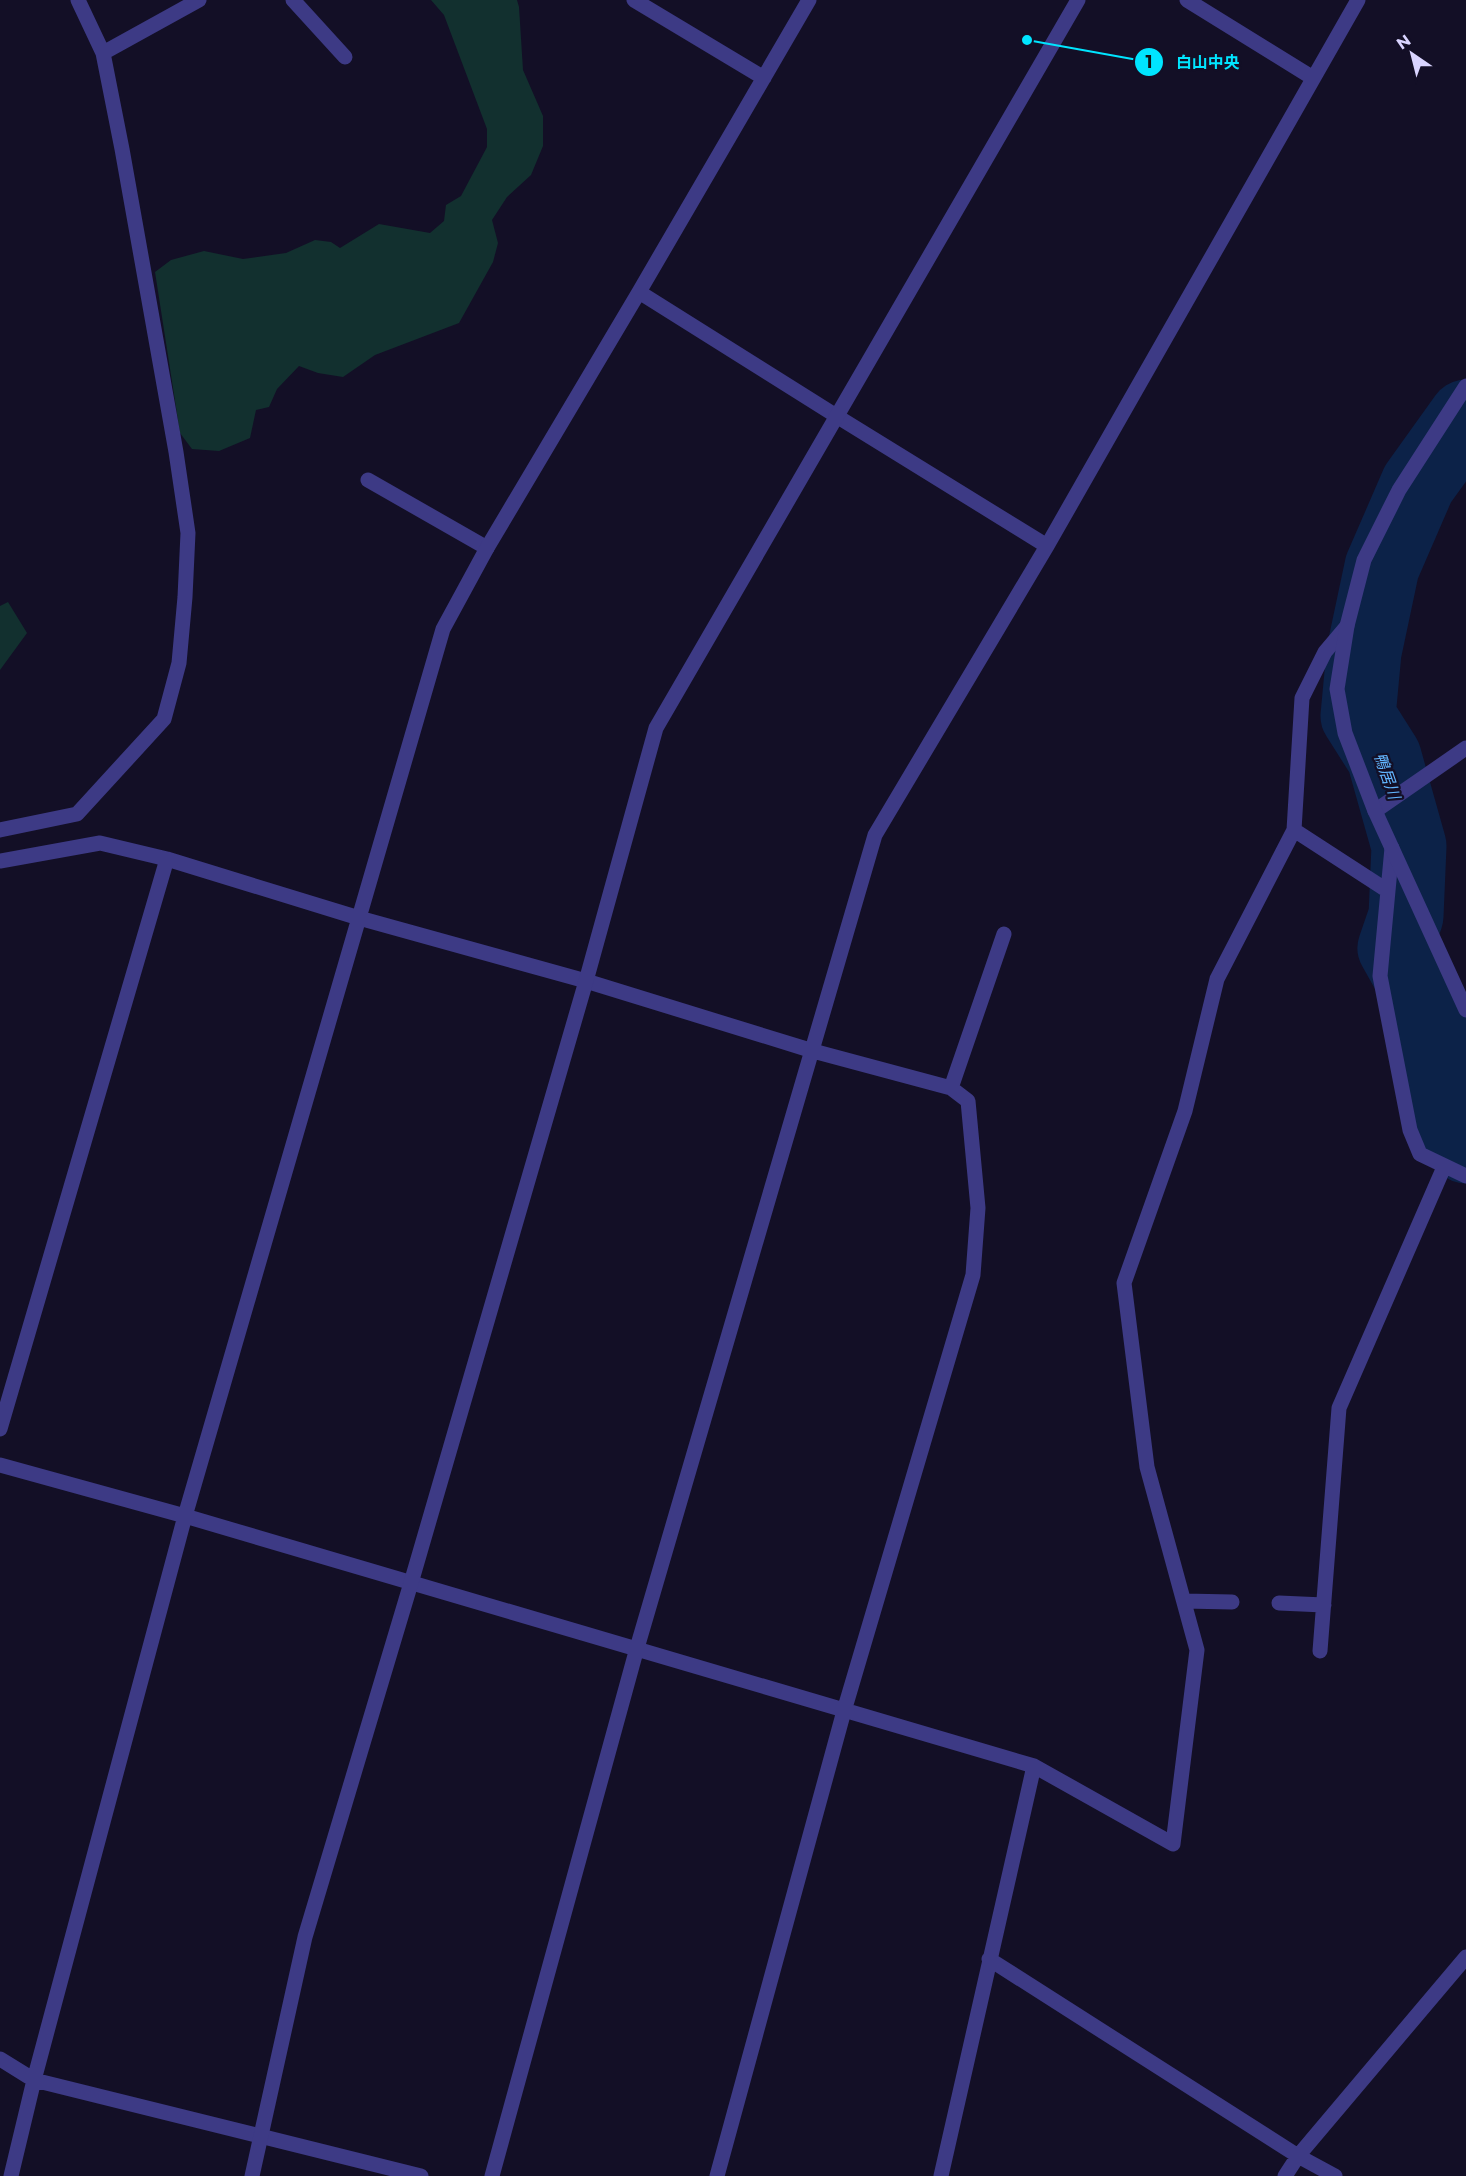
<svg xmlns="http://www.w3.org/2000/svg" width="1466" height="2176" viewBox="0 0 1466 2176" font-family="Montserrat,'Noto Sans JP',sans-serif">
	<rect width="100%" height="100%" fill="#130f26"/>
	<path fill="#12302f" d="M 431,0 L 517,0 L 519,7 L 523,70 L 543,116 L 543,146 L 531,175 L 507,197 L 492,220 L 498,243 L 493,262 L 459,323 L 375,355 L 343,377 L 318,373 L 299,366 L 277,389 L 269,407 L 256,410 L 250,438 L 219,451 L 192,449 L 180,433 L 155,272 L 171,260 L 204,251 L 243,259 L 286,253 L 315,240 L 331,242 L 340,248 L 379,224 L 430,233 L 444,221 L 446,205 L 461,196 L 487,147 L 487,129 L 444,15 Z
		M 8,602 L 27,633 L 0,670 L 0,606 Z"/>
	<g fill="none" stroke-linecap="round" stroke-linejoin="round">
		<path stroke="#0c2248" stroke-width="75" d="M 1466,417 L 1418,484 L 1382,567 L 1364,652 L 1358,716 L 1384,757 L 1409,846 L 1406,916 L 1395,948 L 1418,989 L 1433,1022 L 1443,1112 L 1466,1146"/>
		<path stroke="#3d3a85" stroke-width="15" d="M 368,480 L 487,548"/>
		<path stroke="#3d3a85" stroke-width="15" d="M 293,0 L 345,57
			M 634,0 L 764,78
			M 1187,0 L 1313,78
			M 103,53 L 199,0
			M 639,292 L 838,417 L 1047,546
			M 1375,811 L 1466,748
			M 0,830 L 77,814 L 164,719 L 179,663 L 185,597 L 188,533 L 176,452 L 122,149 L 103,53 L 78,0
			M 1294,830 L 1388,891
			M 1392,848 L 1380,976 L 1410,1130 L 1420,1154 L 1466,1176
			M 0,861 L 100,843 L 167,859 L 359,918 L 586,981 L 813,1051 L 951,1088 L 968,1101 L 978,1208 L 973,1275 L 844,1711 L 717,2176
			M 951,1088 L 1004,934
			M 0,1429 L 167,859
			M 0,1465 L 185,1516 L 1034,1766 L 1173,1844 L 1197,1650 L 1147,1467 L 1124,1283 L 1185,1111 L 1217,979 L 1294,830 L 1302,698 L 1325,652 L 1347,626
			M 1184,1601 L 1232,1602
			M 1279,1603 L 1324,1605
			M 1320,1651 L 1339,1408 L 1444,1167
			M 989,1959 L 1298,2156 L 1335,2176
			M 0,2059 L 34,2080 L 421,2176
			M 11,2176 L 34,2080 L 185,1516 L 443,629 L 487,548 L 639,292 L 809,0
			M 492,2176 L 637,1648 L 875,835 L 1047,546 L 1358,0
			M 941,2176 L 1034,1766
			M 1285,2176 L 1298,2156 L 1466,1957"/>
		<path stroke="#3d3a85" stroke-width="15" d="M 1466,386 L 1399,490 L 1364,560 L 1347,626 L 1337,689 L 1345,733 L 1375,811 L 1466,1010
			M 252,2176 L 305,1937 L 411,1583 L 586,981 L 656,728 L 1078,0"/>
	</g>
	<g text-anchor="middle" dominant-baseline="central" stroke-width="4.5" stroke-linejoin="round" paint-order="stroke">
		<g font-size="16" font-style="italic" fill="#62b6ff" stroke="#130f26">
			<text transform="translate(1387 776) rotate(71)">鴨居川</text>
		</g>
	</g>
	<path fill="none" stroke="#00e5ff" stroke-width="2" d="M1027 40L1149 62"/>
	<g fill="#00e5ff" stroke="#130f26" stroke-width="2">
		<circle cx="1027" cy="40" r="6"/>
		<circle cx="1149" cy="62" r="15"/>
	</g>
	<g font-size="18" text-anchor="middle" font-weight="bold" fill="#111">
		<text x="1149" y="68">1</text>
	</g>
	<g font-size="16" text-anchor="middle" font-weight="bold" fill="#00e5ff" stroke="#130f26" stroke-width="4.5" stroke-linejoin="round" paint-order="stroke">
		<text x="1208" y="68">白山中央</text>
	</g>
	<g transform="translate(1412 54) rotate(325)" stroke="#130f26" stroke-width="4.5" paint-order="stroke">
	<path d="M0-4.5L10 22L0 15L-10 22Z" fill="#d9d4ff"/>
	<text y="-9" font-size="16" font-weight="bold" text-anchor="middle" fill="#d9d4ff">N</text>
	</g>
</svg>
